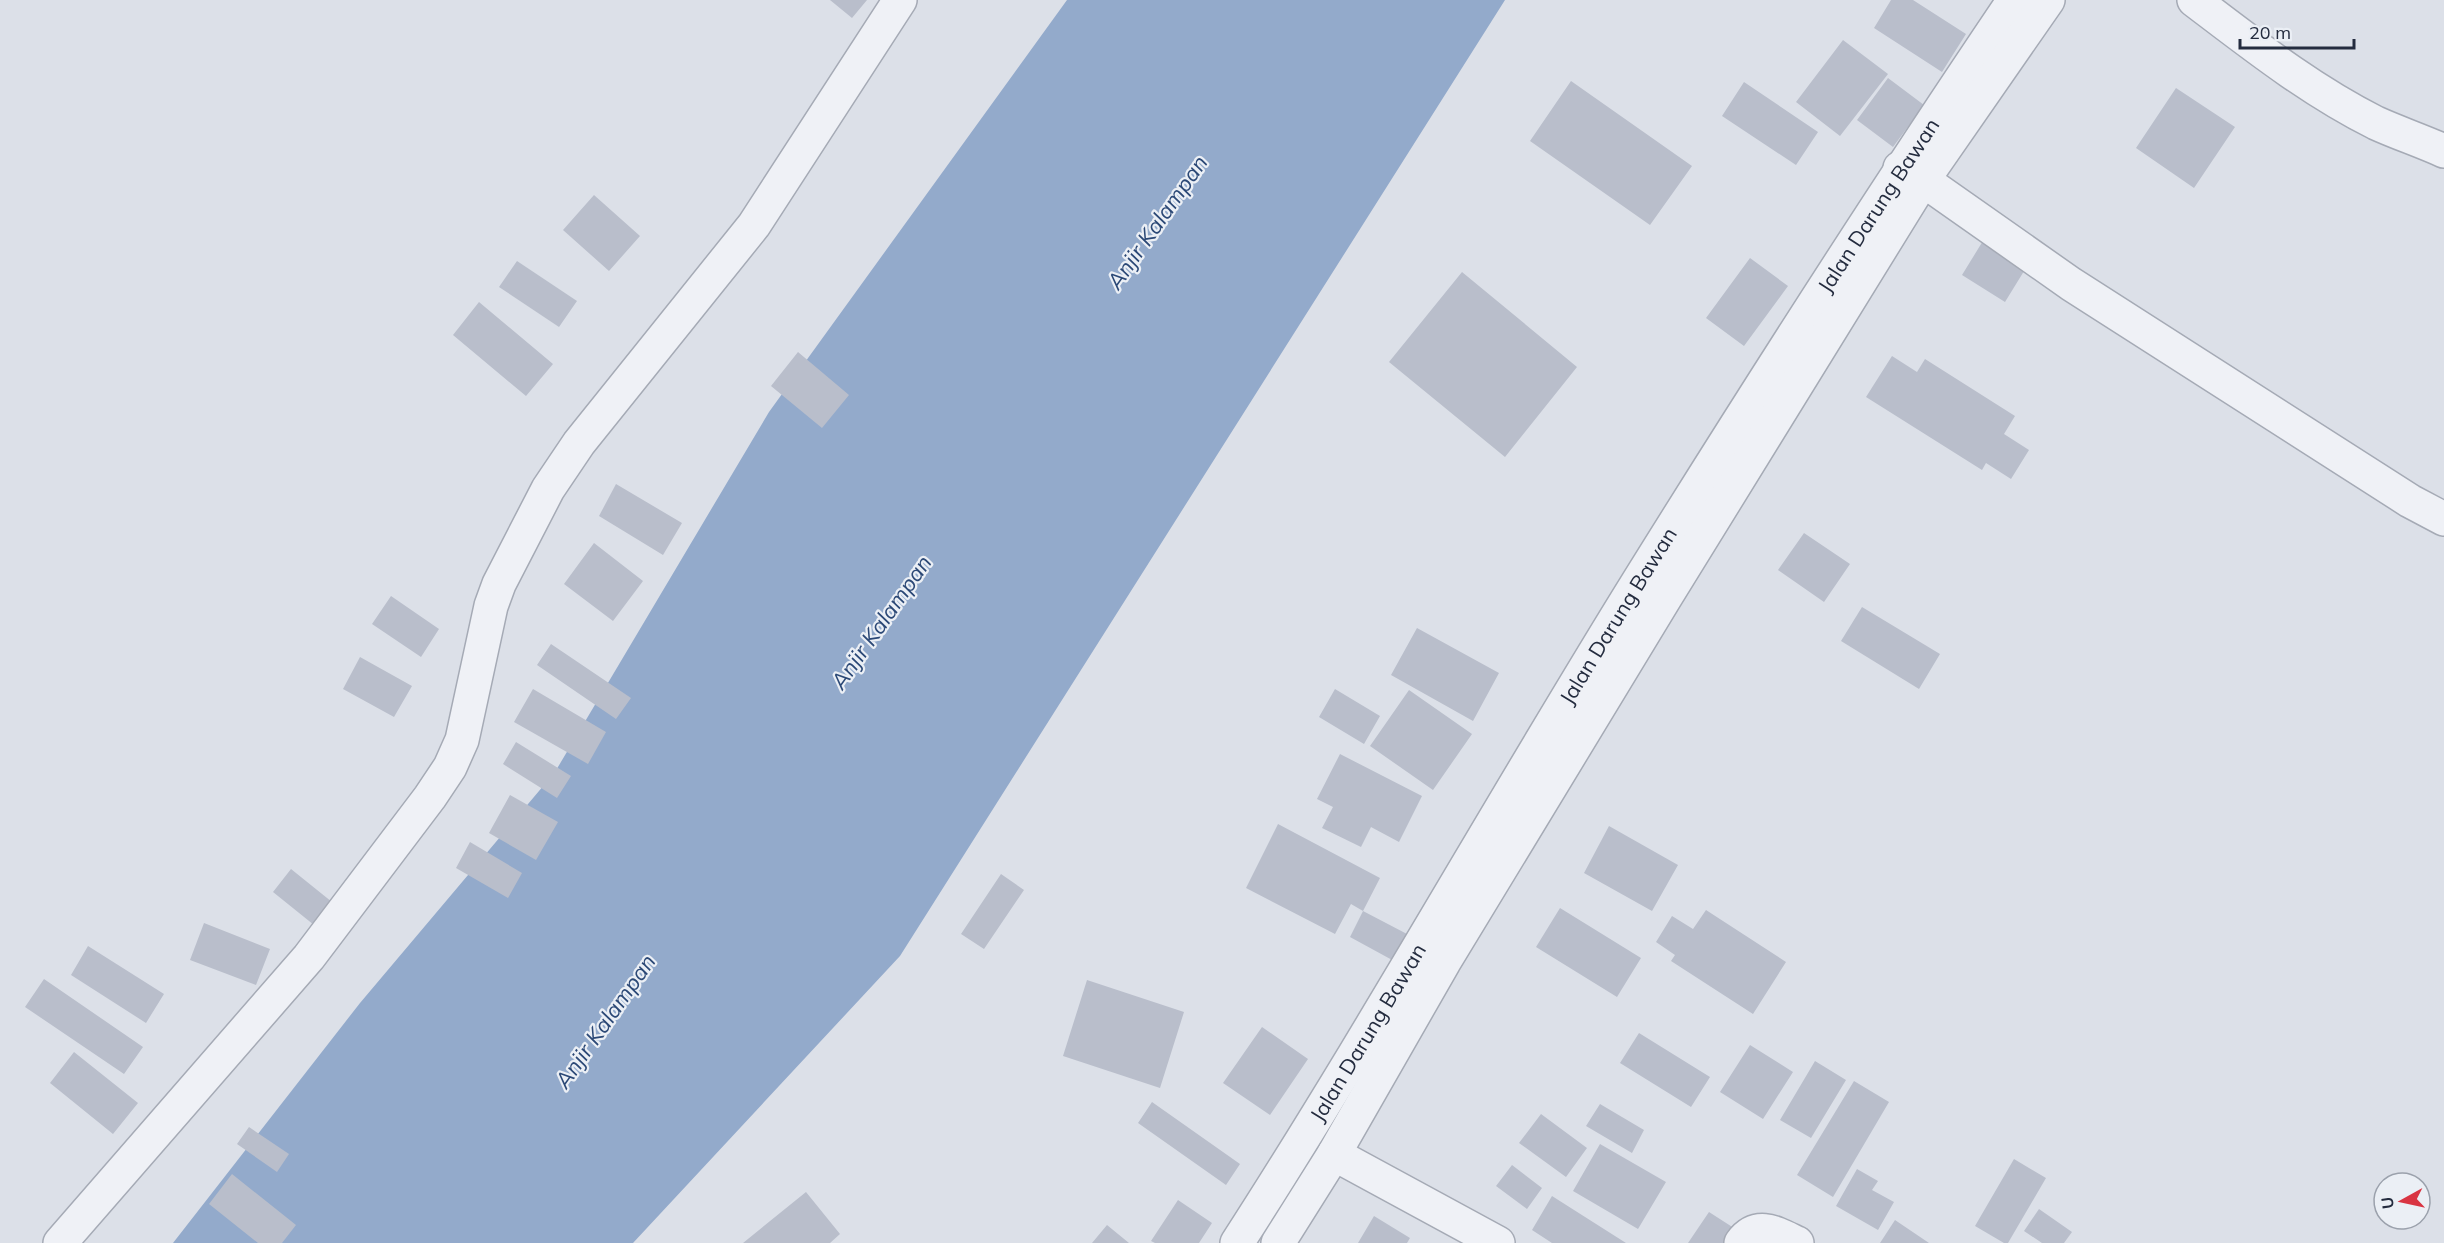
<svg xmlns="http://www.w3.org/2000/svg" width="2444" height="1243" viewBox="0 0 2444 1243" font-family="Mulish,sans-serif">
	<rect width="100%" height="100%" fill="#dce0e8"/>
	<path fill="#93aacb" d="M 1067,0 L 1505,0 L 900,956 L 633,1243 L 173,1243 L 360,1003 L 555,772 L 769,412 Z"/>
	<path fill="#b9becb" d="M 830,0 L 867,0 L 852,18 Z
		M 1891,0 L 1913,0 L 1966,34 L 1942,72 L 1874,28 Z
		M 1843,40 L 1888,74 L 1840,136 L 1796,102 Z
		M 1888,78 L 1924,105 L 1893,147 L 1857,120 Z
		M 1571,81 L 1692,166 L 1650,225 L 1530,141 Z
		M 1744,82 L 1818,132 L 1796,165 L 1722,116 Z
		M 2176,88 L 2235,127 L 2194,188 L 2136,148 Z
		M 594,195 L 640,236 L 609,271 L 563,230 Z
		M 1986,236 L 2029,263 L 2005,302 L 1962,275 Z
		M 1750,258 L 1788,286 L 1744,346 L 1706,318 Z
		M 517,261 L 577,301 L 559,327 L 499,287 Z
		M 1462,272 L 1577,367 L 1505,457 L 1389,362 Z
		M 479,302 L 553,364 L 526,396 L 453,335 Z
		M 798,352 L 849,395 L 822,428 L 771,386 Z
		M 1892,356 L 1917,372 L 1925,359 L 2015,416 L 2004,434 L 2029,450 L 2011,479 L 1986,463 L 1982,470 L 1866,397 Z
		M 616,484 L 682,523 L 663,555 L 599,516 Z
		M 1804,533 L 1850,564 L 1824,602 L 1778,570 Z
		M 594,543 L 643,581 L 613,621 L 564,584 Z
		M 391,596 L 439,629 L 421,657 L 372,624 Z
		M 1862,607 L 1940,654 L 1919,689 L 1841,641 Z
		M 1417,628 L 1499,673 L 1473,721 L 1391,675 Z
		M 551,644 L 631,698 L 616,719 L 537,665 Z
		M 360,657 L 412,686 L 394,717 L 343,689 Z
		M 533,689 L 606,732 L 588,764 L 514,722 Z
		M 1335,689 L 1380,716 L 1364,744 L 1319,717 Z
		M 1409,690 L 1472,734 L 1433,790 L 1370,746 Z
		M 516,742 L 571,776 L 557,798 L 503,764 Z
		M 1340,754 L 1422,796 L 1399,842 L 1371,827 L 1361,847 L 1322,828 L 1333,807 L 1317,799 Z
		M 510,795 L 558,822 L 536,860 L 489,833 Z
		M 1278,824 L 1380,878 L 1363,911 L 1351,904 L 1335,934 L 1246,888 Z
		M 1609,826 L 1678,865 L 1652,911 L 1584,873 Z
		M 470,842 L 522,873 L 508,898 L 456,868 Z
		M 291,869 L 332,902 L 314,925 L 273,892 Z
		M 1001,874 L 1024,890 L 984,949 L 961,934 Z
		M 1560,908 L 1641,958 L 1617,997 L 1536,947 Z
		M 1706,910 L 1786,962 L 1753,1014 L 1671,961 L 1675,955 L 1656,942 L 1672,916 L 1693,929 Z
		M 1363,911 L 1407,934 L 1394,961 L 1350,937 Z
		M 204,923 L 270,949 L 256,985 L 190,960 Z
		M 88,946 L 164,994 L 146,1023 L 71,975 Z
		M 44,979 L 143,1047 L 124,1074 L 25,1007 Z
		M 1087,980 L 1184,1012 L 1160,1088 L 1063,1056 Z
		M 1262,1027 L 1308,1059 L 1270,1115 L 1223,1083 Z
		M 1639,1033 L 1710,1077 L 1691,1107 L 1620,1063 Z
		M 1750,1045 L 1793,1072 L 1763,1119 L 1720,1092 Z
		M 74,1052 L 138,1103 L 113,1134 L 50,1083 Z
		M 1815,1061 L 1846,1080 L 1811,1138 L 1780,1120 Z
		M 1854,1081 L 1889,1102 L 1833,1197 L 1797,1175 Z
		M 1152,1102 L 1240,1164 L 1226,1185 L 1138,1123 Z
		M 1600,1104 L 1644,1130 L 1632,1153 L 1586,1126 Z
		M 1541,1114 L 1587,1148 L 1566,1177 L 1519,1143 Z
		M 249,1127 L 289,1154 L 277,1172 L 237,1144 Z
		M 1600,1144 L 1666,1182 L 1638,1229 L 1573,1191 Z
		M 2014,1159 L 2046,1178 L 2008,1243 L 2004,1243 L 1975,1226 Z
		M 1512,1165 L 1542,1188 L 1527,1209 L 1496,1186 Z
		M 1857,1169 L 1878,1181 L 1872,1190 L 1894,1202 L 1878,1230 L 1836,1206 Z
		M 232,1174 L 296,1225 L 282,1243 L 258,1243 L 209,1204 Z
		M 806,1192 L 840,1234 L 830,1243 L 743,1243 Z
		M 1552,1196 L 1626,1243 L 1552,1243 L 1532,1230 Z
		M 1178,1200 L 1212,1223 L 1199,1243 L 1155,1243 L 1151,1241 Z
		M 2039,1209 L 2072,1232 L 2064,1243 L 2042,1243 L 2024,1231 Z
		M 1709,1212 L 1737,1230 L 1728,1243 L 1688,1243 Z
		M 1374,1216 L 1410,1238 L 1407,1243 L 1358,1243 Z
		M 1895,1220 L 1929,1243 L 1880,1243 Z
		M 1107,1225 L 1129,1243 L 1092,1243 Z"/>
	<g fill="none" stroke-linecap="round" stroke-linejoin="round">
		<g stroke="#a5aab5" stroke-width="36">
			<path id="minor" d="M 2194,0 C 2252,44 2310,90 2376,123 C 2398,133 2422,141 2444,151
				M 1900,168 L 1923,180 L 2071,284 L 2410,501 L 2444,519
				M 1334,1154 L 1498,1243
				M 60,1243 L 309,957 L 430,797 L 450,767 L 462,740 L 491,606 L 499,584 L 548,489 L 579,443 L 754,225 L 900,0
				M 1741,1243 C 1757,1221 1776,1233 1797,1243"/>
		</g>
		<g stroke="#a5aab5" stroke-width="36">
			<g id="tertiary">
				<path id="s1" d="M 1237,1243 C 1377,1026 1502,801 1638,582 C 1760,386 1885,191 2014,0"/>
				<path d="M 1278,1243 L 1334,1154 L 1444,962 L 1665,598 L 1923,180 L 2048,0"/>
			</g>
		</g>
		<use href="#minor" stroke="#eff1f6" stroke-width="33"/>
		<use href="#tertiary" stroke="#eff1f6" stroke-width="33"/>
	</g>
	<g text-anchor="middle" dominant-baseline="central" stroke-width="4.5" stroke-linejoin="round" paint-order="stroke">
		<g font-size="21" fill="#242c3f" stroke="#ebeff5">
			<text stroke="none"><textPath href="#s1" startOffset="1220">Jalan Darung Bawan</textPath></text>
			<text stroke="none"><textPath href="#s1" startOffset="734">Jalan Darung Bawan</textPath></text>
			<text stroke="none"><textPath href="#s1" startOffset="248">Jalan Darung Bawan</textPath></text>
		</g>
		<g font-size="22" font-style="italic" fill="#2b4876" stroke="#ebeff5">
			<text transform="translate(1157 222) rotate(-55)">Anjir Kalampan</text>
			<text transform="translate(881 622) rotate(-55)">Anjir Kalampan</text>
			<text transform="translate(605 1021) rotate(-55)">Anjir Kalampan</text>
		</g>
	</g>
	<g transform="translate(2402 1201) rotate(262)"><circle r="28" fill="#ebeff5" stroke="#9ba1ac" stroke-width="1.5"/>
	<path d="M0-4.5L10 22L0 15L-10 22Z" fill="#d93442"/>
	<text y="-9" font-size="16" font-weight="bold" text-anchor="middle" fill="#242c3f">U</text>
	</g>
	<path d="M2240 39v9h114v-9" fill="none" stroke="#242c3f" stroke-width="3"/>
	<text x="2249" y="39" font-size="18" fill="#242c3f" stroke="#ebeff5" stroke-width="4.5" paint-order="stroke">20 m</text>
</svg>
